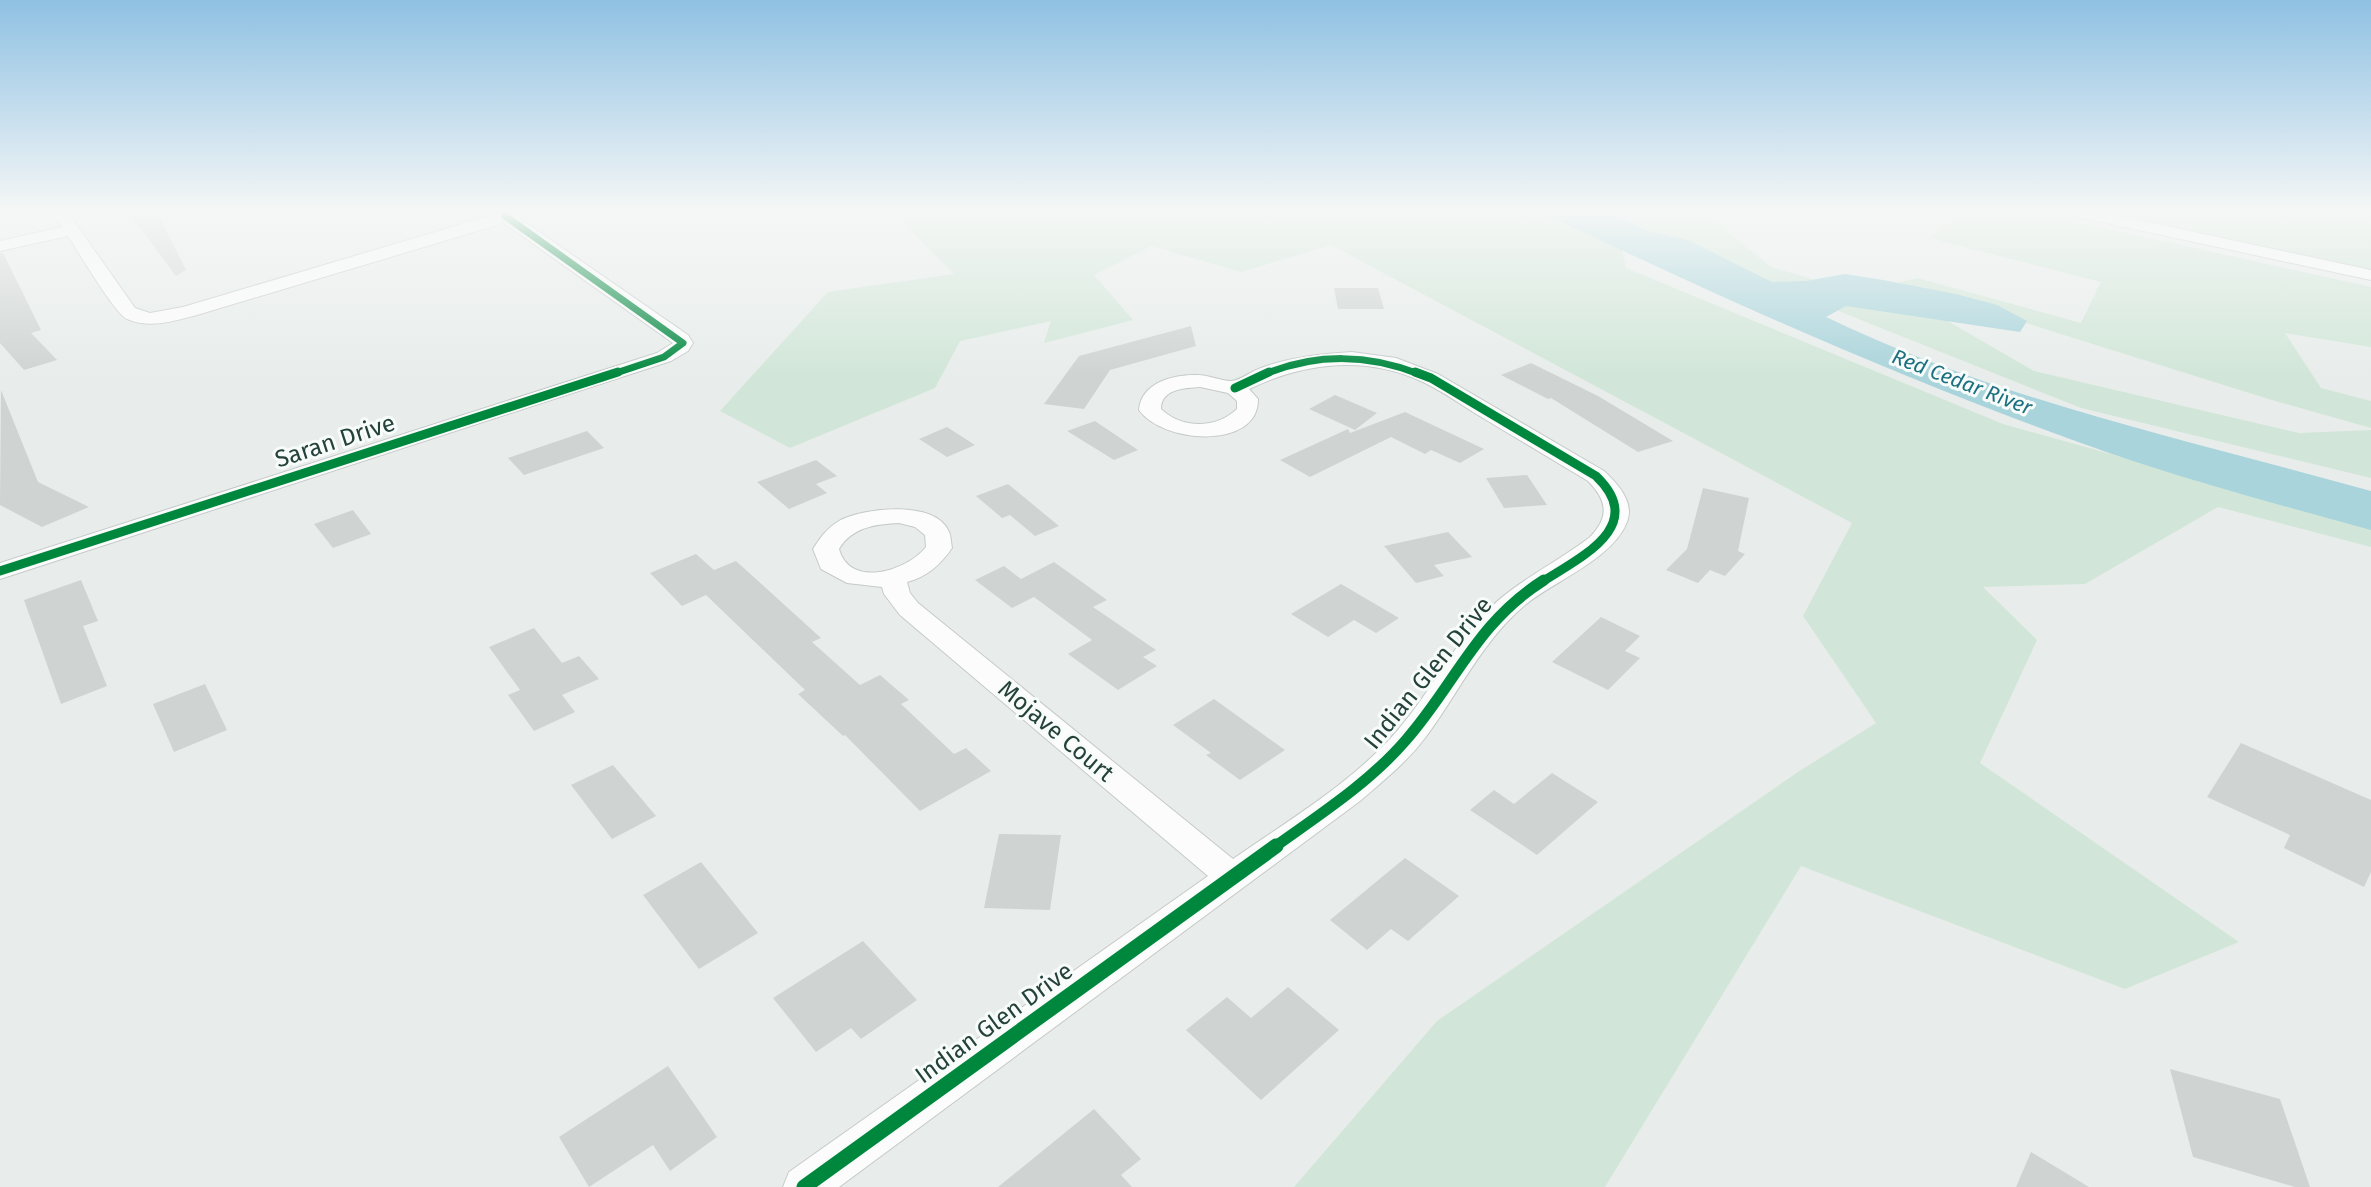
<svg xmlns="http://www.w3.org/2000/svg" width="2371" height="1187" viewBox="0 0 2371 1187" font-family="'Fira Sans',sans-serif">
	<rect width="100%" height="100%" fill="#e8edeb"/>
	<path fill="#d1e6d8" d="M 896,210 L 1698,210 L 1705,213 L 1771,267 L 1939,316 L 2034,371 L 2299,433 L 2371,430 L 2371,478 L 2081,408 L 1616,222 L 1626,268 L 2003,424 L 2371,527 L 2371,547 L 2218,507 L 2085,584 L 1983,587 L 2037,640 L 1980,763 L 2239,942 L 2125,989 L 1801,866 L 1605,1187 L 1294,1187 L 1437,1021 L 1798,772 L 1876,723 L 1803,616 L 1852,523 L 1331,245 L 1241,272 L 1151,246 L 1094,275 L 1133,320 L 1044,343 L 1051,321 L 960,341 L 935,388 L 790,448 L 720,411 L 828,292 L 954,274 L 893,213 Z
		M 1966,210 L 2023,210 L 2371,287 L 2371,347 L 2285,333 L 2321,388 L 2371,401 L 2371,428 L 2275,401 L 1898,283 L 1917,278 L 2081,323 L 2101,282 L 1929,238 Z
		M 2095,210 L 2347,210 L 2371,217 L 2371,270 Z"/>
	<path fill="#a9d4db" d="M 1537,210 L 1602,210 L 1650,232 L 1688,240 L 1772,282 L 1806,281 L 1845,274 L 1883,280 L 1956,294 L 1997,305 L 2027,321 L 2020,332 L 1846,306 L 1826,317 C 1997,400 2189,440 2371,491 L 2371,530 C 2284,506 2197,483 2112,454 C 1915,385 1724,300 1537,210 Z"/>
	<path fill="#cfd4d2" d="M 127,210 L 156,210 L 186,270 L 176,276 Z
		M 0,253 L 3,253 L 41,330 L 31,333 L 57,360 L 24,370 L 0,343 Z
		M 1334,288 L 1378,288 L 1384,309 L 1338,309 Z
		M 1191,326 L 1196,346 L 1110,370 L 1084,409 L 1044,404 L 1079,356 Z
		M 1531,363 L 1598,396 L 1673,441 L 1638,452 L 1551,398 L 1548,399 L 1501,375 Z
		M 1,390 L 38,482 L 89,507 L 42,527 L 0,505 Z
		M 1335,395 L 1377,413 L 1355,430 L 1309,409 Z
		M 1405,412 L 1484,449 L 1460,463 L 1431,450 L 1425,454 L 1391,437 L 1310,477 L 1280,460 L 1348,429 L 1350,433 Z
		M 1095,421 L 1138,450 L 1114,460 L 1067,431 Z
		M 947,427 L 975,445 L 947,457 L 919,439 Z
		M 587,431 L 604,448 L 524,475 L 508,458 Z
		M 816,460 L 837,476 L 816,484 L 827,493 L 789,509 L 757,482 Z
		M 1527,475 L 1547,505 L 1504,508 L 1486,478 Z
		M 1008,484 L 1059,526 L 1035,536 L 1010,515 L 1002,518 L 976,496 Z
		M 1703,488 L 1749,498 L 1738,551 L 1745,554 L 1725,576 L 1710,570 L 1698,583 L 1666,570 L 1687,549 Z
		M 353,510 L 371,534 L 333,548 L 314,524 Z
		M 1448,532 L 1472,557 L 1434,565 L 1444,576 L 1416,583 L 1384,546 Z
		M 696,554 L 714,570 L 736,561 L 821,638 L 812,642 L 860,685 L 880,675 L 909,700 L 901,704 L 954,754 L 966,748 L 991,771 L 920,811 L 845,735 L 843,736 L 798,694 L 805,690 L 706,595 L 682,606 L 650,573 Z
		M 1054,562 L 1107,600 L 1093,607 L 1156,650 L 1143,657 L 1157,666 L 1118,690 L 1068,654 L 1092,640 L 1034,597 L 1012,608 L 975,580 L 1004,566 L 1021,579 Z
		M 81,580 L 98,621 L 83,626 L 107,686 L 61,704 L 24,600 Z
		M 1341,584 L 1382,608 L 1399,618 L 1376,633 L 1354,620 L 1328,637 L 1291,614 Z
		M 1601,617 L 1640,636 L 1625,651 L 1640,658 L 1608,690 L 1552,662 Z
		M 534,628 L 562,663 L 579,656 L 599,679 L 562,695 L 575,712 L 534,731 L 508,695 L 520,690 L 489,647 Z
		M 205,684 L 227,730 L 174,752 L 153,704 Z
		M 1214,699 L 1285,750 L 1240,780 L 1206,755 L 1211,753 L 1173,725 Z
		M 2241,743 L 2371,800 L 2371,872 L 2364,887 L 2284,848 L 2290,835 L 2207,797 Z
		M 613,765 L 656,816 L 612,839 L 571,785 Z
		M 1552,773 L 1598,802 L 1537,855 L 1470,810 L 1494,790 L 1514,804 Z
		M 999,834 L 1061,835 L 1050,910 L 984,908 Z
		M 1405,858 L 1459,896 L 1408,941 L 1391,929 L 1367,950 L 1330,920 Z
		M 701,862 L 758,933 L 699,969 L 643,895 Z
		M 863,941 L 917,1000 L 861,1039 L 851,1028 L 816,1052 L 773,998 Z
		M 1288,987 L 1339,1030 L 1261,1100 L 1186,1030 L 1227,997 L 1251,1018 Z
		M 668,1066 L 717,1137 L 670,1171 L 653,1145 L 589,1187 L 559,1137 Z
		M 2170,1069 L 2280,1099 L 2310,1187 L 2295,1187 L 2193,1157 Z
		M 1094,1109 L 1141,1159 L 1121,1175 L 1132,1187 L 998,1187 Z
		M 2031,1152 L 2089,1187 L 2016,1187 Z"/>
	<g fill="none" stroke-linecap="round" stroke-linejoin="round">
		<g stroke="#c5cac8" stroke-width="2">
			<path id="minor" d="M 50,210 L 66,210 L 135,308 L 150,313 L 183,307 L 499,213 L 529,210 L 528,215 L 519,218 L 688,335 L 693,343 L 688,351 L 671,361 L 0,579 L 0,563 L 657,353 L 673,343 L 504,223 L 197,315 C 174,321 150,329 127,319 C 115,314 78,251 68,236 L 0,251 L 0,241 L 62,227 Z
				M 2061,210 L 2092,210 L 2371,270 L 2371,280 L 2069,215 Z
				M 1352,352 L 1396,358 L 1438,374 L 1604,471 C 1617,483 1635,502 1627,522 C 1613,559 1554,581 1525,605 C 1482,641 1458,694 1425,738 C 1407,762 1383,781 1360,801 L 839,1187 L 783,1187 L 789,1172 L 1208,876 L 900,615 L 884,594 L 882,587 L 847,583 L 821,569 L 813,549 C 820,538 827,528 839,521 C 862,508 936,499 949,532 C 951,536 951,543 952,548 C 940,565 927,577 907,582 L 910,593 L 918,603 L 1233,859 C 1289,820 1352,783 1397,731 C 1431,692 1453,644 1490,608 C 1520,579 1558,562 1590,537 C 1610,517 1607,500 1588,481 C 1553,460 1518,439 1483,418 C 1463,406 1444,392 1423,382 C 1366,355 1305,362 1249,389 L 1258,399 C 1259,450 1163,444 1139,410 C 1141,382 1175,374 1198,375 C 1209,375 1220,381 1231,381 C 1240,381 1251,371 1261,368 C 1290,357 1321,354 1352,352 ZM 1200,387 L 1228,393 L 1237,401 L 1237,409 C 1216,429 1182,429 1161,409 C 1161,389 1184,388 1200,387 ZM 899,523 L 915,527 L 925,535 L 926,547 C 907,571 850,589 839,549 C 852,527 876,524 899,523 Z"/>
		</g>
		<use href="#minor" fill="#fcfcfc" fill-rule="evenodd"/>
		<g stroke="#f7fbf9" stroke-width="10">
			<path id="cycleway-far3" d="M 505,216 L 683,343 L 664,357 L 613,374
				M 1265,374 C 1316,353 1369,354 1419,374"/>
		</g>
		<g stroke="#f7fbf9" stroke-width="12">
			<path id="cycleway-far2" d="M 1415,372 L 1431,378 L 1596,476 C 1648,526 1581,557 1542,582
				M 1235,388 L 1269,372
				M 0,571 L 618,372"/>
		</g>
		<g stroke="#f7fbf9" stroke-width="16">
			<path id="cycleway-far1" d="M 1273,848 C 1319,815 1369,783 1406,740 C 1456,683 1476,623 1544,580"/>
		</g>
		<g stroke="#f7fbf9" stroke-width="19">
			<path id="cycleway" d="M 804,1187 L 1276,846"/>
		</g>
		<use href="#cycleway-far3" stroke="#00873e" stroke-width="7"/>
		<use href="#cycleway-far2" stroke="#00873e" stroke-width="9"/>
		<use href="#cycleway-far1" stroke="#00873e" stroke-width="11"/>
		<use href="#cycleway" stroke="#00873e" stroke-width="15"/>
	</g>
	<linearGradient id="sky" x2="0" y2="1"><stop stop-color="#8fc1e3"/><stop offset="0.56" stop-color="#f5f7f6"/><stop offset="1" stop-color="#f5f7f6" stop-opacity="0"/></linearGradient>
	<rect width="2371" height="376" fill="url(#sky)"/>
	<g text-anchor="middle" dominant-baseline="central" stroke-width="6" stroke-linejoin="round" paint-order="stroke">
		<g font-size="21" font-style="italic" fill="#1c6f80" stroke="#f7fbf9">
			<text transform="translate(1962 382) rotate(21)">Red Cedar River</text>
		</g>
		<g font-size="24" fill="#24423a" stroke="#f7fbf9">
			<text transform="translate(335 441) rotate(-18)">Saran Drive</text>
			<text transform="translate(1428 673) rotate(-51)">Indian Glen Drive</text>
			<text transform="translate(1056 731) rotate(40)">Mojave Court</text>
			<text transform="translate(994 1023) rotate(-36)">Indian Glen Drive</text>
		</g>
	</g>
</svg>
